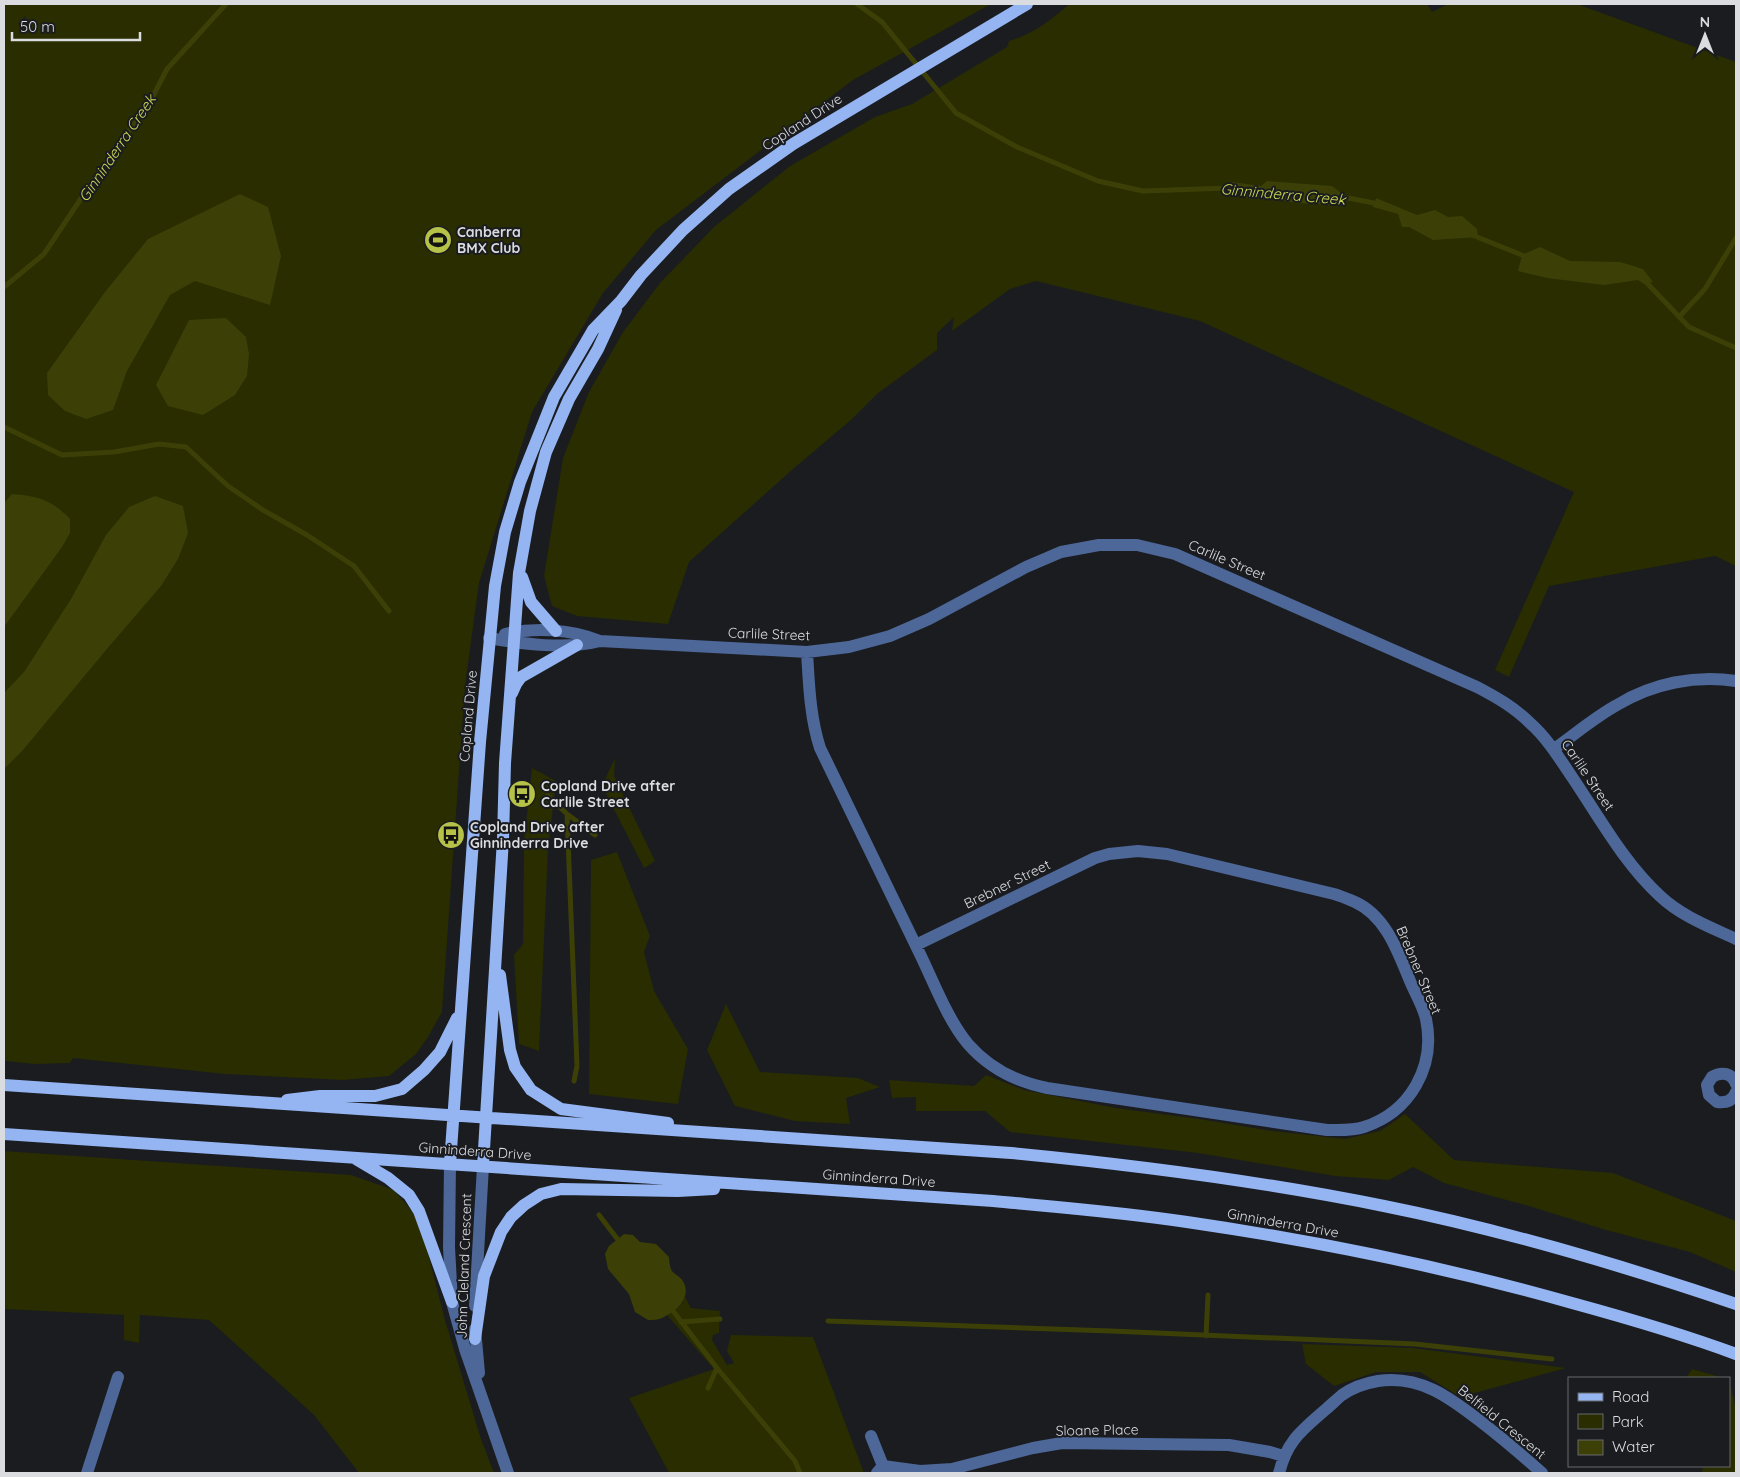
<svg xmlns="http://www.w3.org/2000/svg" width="1740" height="1477" viewBox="0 0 1740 1477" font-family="Quicksand,sans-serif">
	<rect width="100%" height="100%" fill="#1a1c20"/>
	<path fill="#292d00" d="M 4,4 L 991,4 L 853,80 L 656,230 L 603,293 L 532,412 L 479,583 L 465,686 L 442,1012 L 428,1037 L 416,1054 L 389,1076 L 343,1080 L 225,1074 L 73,1058 L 70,1063 L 34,1064 L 5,1061 L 4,1058 Z
		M 1069,4 L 1427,4 L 1432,12 L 1448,4 L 1577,4 L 1736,62 L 1736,566 L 1715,556 L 1549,586 L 1509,677 L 1495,670 L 1574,492 L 1200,321 L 1036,281 L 1010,289 L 952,331 L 954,317 L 937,333 L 937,350 L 877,394 L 851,420 L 793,469 L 689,562 L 668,624 L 577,616 L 552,606 L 544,576 L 563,458 L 589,392 L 623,332 L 660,283 L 714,227 L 790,166 L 875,117 L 912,104 L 1007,47 L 1009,41 C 1033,34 1050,21 1069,4 Z
		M 615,758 L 614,776 L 655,861 L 644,868 L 602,786 Z
		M 532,768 L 556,781 L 548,850 L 539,1051 L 519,1044 L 514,955 L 523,944 L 524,842 Z
		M 617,852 L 650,936 L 644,952 L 654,991 L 688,1049 L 678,1104 L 589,1094 L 591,860 Z
		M 726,1004 L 760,1072 L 858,1078 L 880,1087 L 846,1098 L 850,1124 L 795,1121 L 735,1106 L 707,1050 Z
		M 986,1075 L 1024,1090 L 1116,1108 L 1199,1119 L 1272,1131 L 1345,1139 L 1380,1131 L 1405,1114 L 1454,1160 L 1613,1173 L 1736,1221 L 1736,1272 L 1690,1252 L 1606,1230 L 1532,1207 L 1444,1183 L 1413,1167 L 1389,1180 L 1335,1176 L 1198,1153 L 1010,1132 L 985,1111 L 916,1111 L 916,1097 L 892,1098 L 889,1080 L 974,1086 Z
		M 4,1151 L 351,1175 L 394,1190 L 415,1215 L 427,1250 L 445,1320 L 481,1439 L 494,1473 L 359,1473 L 314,1415 L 209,1320 L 140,1315 L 139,1343 L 124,1340 L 124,1315 L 4,1309 Z
		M 685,1297 L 691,1308 L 720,1311 L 719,1333 L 713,1335 L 712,1340 L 727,1365 L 734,1363 L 727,1351 L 731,1335 L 813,1337 L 864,1473 L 671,1473 L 668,1471 L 629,1398 L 714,1369 L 667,1315 L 682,1304 Z
		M 1302,1344 L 1413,1348 L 1566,1368 L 1460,1397 L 1420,1372 L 1376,1372 L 1334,1386 L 1306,1364 Z
		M 1692,1369 L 1724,1378 L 1686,1378 Z
		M 1729,1380 L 1736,1409 L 1736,1473 L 1702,1473 L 1703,1466 L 1729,1466 Z"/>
	<path fill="#3c4006" d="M 1267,181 L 1332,186 L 1348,198 L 1332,205 L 1297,203 L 1261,197 L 1249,199 L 1225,187 L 1232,182 L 1261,186 Z
		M 240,194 L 268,207 L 281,256 L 270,305 L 195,281 L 170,295 L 127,371 L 113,410 L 86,419 L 65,411 L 48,395 L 47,373 L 105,292 L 148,239 Z
		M 1376,198 L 1417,215 L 1435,210 L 1448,217 L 1462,216 L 1477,229 L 1478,237 L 1433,240 L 1409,227 L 1402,227 L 1398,214 L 1373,207 Z
		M 1540,247 L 1570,261 L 1620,262 L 1643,269 L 1653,282 L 1644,284 L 1638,280 L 1604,285 L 1547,278 L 1518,271 L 1522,255 Z
		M 226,318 L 246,337 L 249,354 L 247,376 L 235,395 L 203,415 L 168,406 L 156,385 L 189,320 Z
		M 12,494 C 38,496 52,500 70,519 L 70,533 L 62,547 L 4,627 L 4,503 Z
		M 155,496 L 183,506 L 188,533 L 178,559 L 161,586 L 106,650 L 23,750 L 6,767 L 4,767 L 4,693 L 24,672 L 71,599 L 106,535 L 129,507 Z
		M 624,1234 L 633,1235 L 640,1242 L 656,1244 L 669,1257 C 670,1279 677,1270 684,1283 C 691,1299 676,1311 664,1317 C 659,1320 653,1320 648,1320 L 635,1312 L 629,1294 L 608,1269 L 605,1254 L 609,1246 Z"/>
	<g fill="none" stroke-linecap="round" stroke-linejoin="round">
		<path stroke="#3c4006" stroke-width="5" d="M 857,4 L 882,22 L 956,113 L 1017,147 L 1098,181 L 1143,191 L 1230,188
			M 1343,197 L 1379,204
			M 1472,235 L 1527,257
			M 1644,280 L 1689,327 L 1736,348
			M 4,287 L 44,254 L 90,185 L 150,102 L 167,69 L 226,4
			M 1679,317 L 1705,289 L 1736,238
			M 4,427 L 62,455 L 114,452 L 159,444 L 186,447 L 228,486 L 263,510 L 307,535 L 354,566 L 389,611
			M 548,796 L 567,814 L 577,1066 L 574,1081
			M 567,814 L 595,835
			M 599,1215 L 622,1245
			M 670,1307 L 717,1368 L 795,1461 L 800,1473
			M 828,1321 L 1111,1331 L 1415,1344 L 1552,1359
			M 681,1322 L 720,1319
			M 1206,1336 L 1208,1295
			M 708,1388 L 717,1368"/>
		<path stroke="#4d6798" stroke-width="12" d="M 505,634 C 535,627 571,629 600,641
			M 489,638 C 523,644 566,650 600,641 L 807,652 L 849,647 L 890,636 L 929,619 L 1026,567 L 1061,552 L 1099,545 L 1137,545 L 1175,554 L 1477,687 C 1496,697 1514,707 1530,723 C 1546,737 1558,756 1570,774 C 1598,815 1623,862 1660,896 C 1681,916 1710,927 1736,939
			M 807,652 C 809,685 810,717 820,748 C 853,815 885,883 918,950 C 933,980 947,1019 968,1044 C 989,1068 1017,1082 1047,1088 L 1327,1130 C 1339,1130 1352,1131 1364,1127 C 1410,1112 1436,1067 1426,1019 C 1423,1006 1415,993 1410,981 C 1398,952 1386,916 1355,902 C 1348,899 1341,896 1334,894 L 1167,854 L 1138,851 L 1109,854 L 1095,858 L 916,945
			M 1554,749 C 1574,735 1595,717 1617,705 C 1653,683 1695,675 1736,681
			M 1736,1084 C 1732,1073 1722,1071 1712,1077 L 1707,1085 L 1709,1095 L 1717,1102 C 1726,1103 1733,1101 1736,1092
			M 450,1164 L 449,1247 L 452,1302 L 465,1349 L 508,1473
			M 475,1306 L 483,1166
			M 475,1329 L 479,1373
			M 871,1436 L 883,1466
			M 87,1473 L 118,1377
			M 877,1473 L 883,1466 L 920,1471 L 952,1469 L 1033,1448 L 1062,1443 L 1229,1445 L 1270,1452 L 1283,1456
			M 1279,1473 C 1287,1441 1301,1431 1325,1410 C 1331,1405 1336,1400 1342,1395 C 1352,1388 1366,1383 1378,1381 C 1420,1375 1449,1397 1480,1421 C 1502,1438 1522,1455 1542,1473"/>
		<path stroke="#94b4f2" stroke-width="12" d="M 522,577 L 531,602 L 556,631
			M 512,693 L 516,684 L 521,677 L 577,645
			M 500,975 L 510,1050 L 515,1067 L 531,1090 L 561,1109 L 668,1123
			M 4,1085 L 1011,1153 C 1136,1165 1261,1181 1384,1206 C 1504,1230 1621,1265 1736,1304
			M 287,1100 L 320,1096 L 375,1096 L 402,1089 L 424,1070 L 440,1052 L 457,1018
			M 4,1134 L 993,1201 C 1057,1207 1122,1212 1187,1222 C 1317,1241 1445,1267 1572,1303 C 1627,1318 1682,1334 1736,1354
			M 356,1159 L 388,1178 L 409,1195 L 419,1211 L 452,1302
			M 450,1164 L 480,742 L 495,586 L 505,532 L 520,482 L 554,397 L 593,330 L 621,301 L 641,275 L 683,230 L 729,189 L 793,144 L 1027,4
			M 483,1166 L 503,839 L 505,763 L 519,573 L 530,511 L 546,452 L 569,399 L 598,349 L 616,310
			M 475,1339 L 484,1276 L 501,1232 L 511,1217 L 524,1205 L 541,1194 L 561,1189 L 678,1191 L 714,1189"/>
	</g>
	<defs>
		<g id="stadium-disc" transform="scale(1.4375)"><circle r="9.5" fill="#b6c148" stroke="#1a1c20"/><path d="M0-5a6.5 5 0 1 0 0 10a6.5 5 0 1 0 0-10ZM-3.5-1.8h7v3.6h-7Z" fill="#111"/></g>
		<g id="bus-disc" transform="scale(1.4375)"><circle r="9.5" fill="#b6c148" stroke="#1a1c20"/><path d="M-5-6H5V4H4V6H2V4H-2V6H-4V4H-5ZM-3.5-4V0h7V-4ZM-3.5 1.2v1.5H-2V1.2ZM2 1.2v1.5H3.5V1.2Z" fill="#111"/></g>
	</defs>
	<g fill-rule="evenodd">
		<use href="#stadium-disc" x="438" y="240"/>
		<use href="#bus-disc" x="522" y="794"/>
		<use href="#bus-disc" x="451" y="835"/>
	</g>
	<g text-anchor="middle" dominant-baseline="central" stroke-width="4" stroke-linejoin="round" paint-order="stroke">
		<g font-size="14" fill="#dbdcdf" stroke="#1a1c20">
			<text transform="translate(802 122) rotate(-33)">Copland Drive</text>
			<text transform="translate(1227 560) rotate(23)">Carlile Street</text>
			<text transform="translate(769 634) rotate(2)">Carlile Street</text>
			<text transform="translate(468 716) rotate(-85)">Copland Drive</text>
			<text transform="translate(1588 775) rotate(56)">Carlile Street</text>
			<text transform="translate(1007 884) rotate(-26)">Brebner Street</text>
			<text transform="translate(1419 970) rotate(67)">Brebner Street</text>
			<text transform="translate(475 1151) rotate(4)">Ginninderra Drive</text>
			<text transform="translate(879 1178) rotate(4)">Ginninderra Drive</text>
			<text transform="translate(1283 1223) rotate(10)">Ginninderra Drive</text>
			<text transform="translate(464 1266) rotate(-88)">John Cleland Crescent</text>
			<text transform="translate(1502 1422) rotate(39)">Belfield Crescent</text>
			<text transform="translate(1097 1430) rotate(-1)">Sloane Place</text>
		</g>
		<g font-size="14" font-weight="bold" fill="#dbdcdf" stroke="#1a1c20" text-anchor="start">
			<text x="457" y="232">Canberra<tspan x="457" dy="16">BMX Club</tspan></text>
			<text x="541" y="786">Copland Drive after<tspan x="541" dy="16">Carlile Street</tspan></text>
			<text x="470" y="827">Copland Drive after<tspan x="470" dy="16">Ginninderra Drive</tspan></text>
		</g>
		<g font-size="15" font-style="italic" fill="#ccd953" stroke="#1a1c20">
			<text transform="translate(117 148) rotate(-56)">Ginninderra Creek</text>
			<text transform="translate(1283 194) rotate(5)">Ginninderra Creek</text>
		</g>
	</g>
	<rect width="1740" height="1477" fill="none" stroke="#dbdcdf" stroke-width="10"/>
	<rect x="1568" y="1377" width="162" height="90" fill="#1a1c20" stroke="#67696c"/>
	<rect x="1578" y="1393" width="25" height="8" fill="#94b4f2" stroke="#67696c"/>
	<text x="1612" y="1402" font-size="15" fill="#dbdcdf">Road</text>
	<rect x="1578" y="1414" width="25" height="15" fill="#292d00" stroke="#67696c"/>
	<text x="1612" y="1427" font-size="15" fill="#dbdcdf">Park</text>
	<rect x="1578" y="1440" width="25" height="15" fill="#3c4006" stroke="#67696c"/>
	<text x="1612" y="1452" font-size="15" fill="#dbdcdf">Water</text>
	<g transform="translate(1705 35)" stroke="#1a1c20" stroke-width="4" paint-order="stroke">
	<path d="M0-4L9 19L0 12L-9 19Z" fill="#dbdcdf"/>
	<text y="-8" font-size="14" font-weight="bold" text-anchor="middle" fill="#dbdcdf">N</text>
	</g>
	<path d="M12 32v8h128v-8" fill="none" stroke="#dbdcdf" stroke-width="2.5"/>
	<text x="20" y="32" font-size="15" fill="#dbdcdf" stroke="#1a1c20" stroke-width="4" paint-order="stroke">50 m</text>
</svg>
